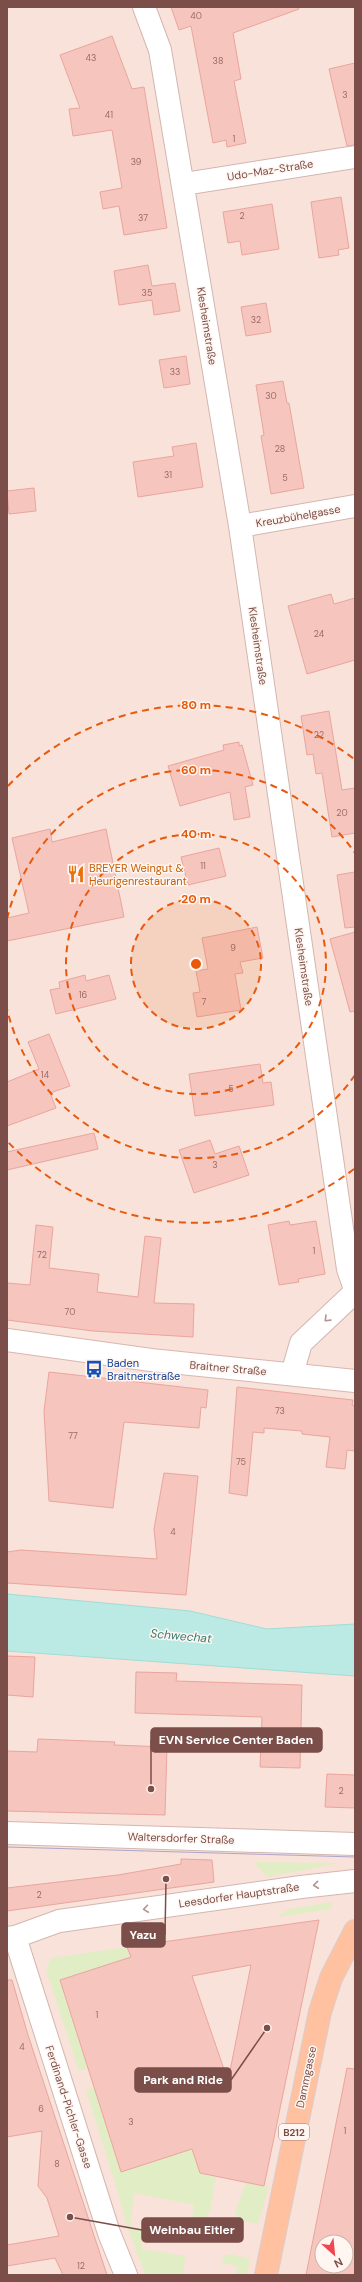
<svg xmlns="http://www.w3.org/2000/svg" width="362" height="2282" viewBox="0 0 362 2282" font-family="'DM Sans',sans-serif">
	<rect width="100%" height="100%" fill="#fef0e9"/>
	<path fill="#f8e2d9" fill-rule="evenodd" d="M 7,7 L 355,7 L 355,2275 L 7,2275 ZM 322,2242 L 346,2242 L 346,2266 L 322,2266 Z"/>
	<path fill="#e1eec5" d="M 254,1862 L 341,1863 L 267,1877 Z
		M 332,1902 L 331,1909 L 277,1917 L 289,1909 Z
		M 127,1947 L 200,2173 L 216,2176 L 210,2212 L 202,2219 L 192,2219 L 194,2205 L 134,2193 L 130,2228 L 144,2231 L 141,2249 L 185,2256 L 183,2275 L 145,2275 L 126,2223 L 119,2196 L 86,2090 L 94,2087 L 121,2171 L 89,2068 L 79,2071 L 46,1970 L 51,1958 Z
		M 246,2182 L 269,2186 L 258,2224 L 238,2219 L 235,2213 Z
		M 231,2254 L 250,2259 L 247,2275 L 236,2275 L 237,2266 L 222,2263 L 223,2256 Z"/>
	<path fill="#bbeae4" stroke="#a0ddd5" d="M 7,1594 L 190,1611 L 267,1629 L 355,1624 L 355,1676 L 7,1651 Z"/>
	<path fill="#f6c5be" stroke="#eaa59d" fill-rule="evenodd" d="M 171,7 L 298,7 L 299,9 L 233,33 L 241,79 L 234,81 L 246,143 L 227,147 L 226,140 L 213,143 L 191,26 L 179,30 Z
		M 112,36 L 132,89 L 144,87 L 167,228 L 124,235 L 119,206 L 103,209 L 100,192 L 122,188 L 112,130 L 73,136 L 69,109 L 80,108 L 60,55 Z
		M 355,63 L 355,145 L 347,146 L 329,69 Z
		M 341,197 L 349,248 L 338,250 L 339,255 L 319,258 L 311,202 Z
		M 272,204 L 279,249 L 242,255 L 240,241 L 228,243 L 223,212 Z
		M 148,265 L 152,286 L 175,283 L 180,311 L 154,315 L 152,300 L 119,305 L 114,271 Z
		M 266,303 L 271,332 L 246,336 L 241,307 Z
		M 186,356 L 190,384 L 164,388 L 159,360 Z
		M 283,381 L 287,403 L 289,403 L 304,488 L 271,494 L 261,436 L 264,435 L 256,385 Z
		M 196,443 L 203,487 L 138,497 L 133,462 L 174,456 L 172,447 Z
		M 34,488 L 36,511 L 9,514 L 7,491 Z
		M 331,594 L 334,604 L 355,598 L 355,660 L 307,674 L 288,606 Z
		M 329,711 L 342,790 L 355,788 L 355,833 L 332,837 L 322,773 L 316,774 L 313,754 L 307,755 L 301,716 Z
		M 239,742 L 239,746 L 242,745 L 253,785 L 245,787 L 250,817 L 234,820 L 230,792 L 180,806 L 168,766 L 224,750 L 223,745 Z
		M 50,829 L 52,842 L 106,829 L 124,917 L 7,941 L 7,918 L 29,913 L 12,838 Z
		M 219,848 L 226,876 L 188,885 L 181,857 Z
		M 355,872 L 355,927 L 345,928 L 337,875 Z
		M 257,927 L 263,958 L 240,962 L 243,973 L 235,974 L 241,1010 L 197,1017 L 193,993 L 200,992 L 196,971 L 208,969 L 202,938 Z
		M 355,932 L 355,1011 L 350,1012 L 330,939 Z
		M 85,975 L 86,981 L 109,975 L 116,999 L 56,1014 L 50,990 L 60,988 L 59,982 Z
		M 49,1034 L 70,1086 L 50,1093 L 56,1108 L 7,1126 L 7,1082 L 39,1069 L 28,1042 Z
		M 260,1064 L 263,1083 L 271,1082 L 274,1105 L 195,1116 L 189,1074 Z
		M 94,1133 L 98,1149 L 7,1170 L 7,1152 Z
		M 210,1140 L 215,1154 L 239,1146 L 249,1175 L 194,1193 L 179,1150 Z
		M 289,1221 L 290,1225 L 316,1221 L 325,1274 L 298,1279 L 299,1282 L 279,1285 L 268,1225 Z
		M 36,1225 L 53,1227 L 49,1268 L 99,1274 L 97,1292 L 138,1297 L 145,1236 L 161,1238 L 154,1303 L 194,1304 L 193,1337 L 93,1331 L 7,1320 L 7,1283 L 30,1285 Z
		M 49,1372 L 208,1390 L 206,1408 L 201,1407 L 199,1428 L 124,1422 L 113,1508 L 49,1501 L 44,1411 Z
		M 237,1387 L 353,1400 L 352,1405 L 355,1406 L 355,1451 L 347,1450 L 345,1469 L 326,1467 L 330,1437 L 302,1434 L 302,1431 L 264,1428 L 264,1433 L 253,1432 L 247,1496 L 229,1493 Z
		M 164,1473 L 198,1476 L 186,1595 L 7,1583 L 7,1552 L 21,1550 L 157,1559 L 154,1529 Z
		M 7,1656 L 35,1657 L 33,1697 L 7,1695 Z
		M 136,1672 L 177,1673 L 176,1681 L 302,1685 L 300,1768 L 260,1767 L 262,1717 L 135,1713 Z
		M 38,1739 L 115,1742 L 114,1745 L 167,1747 L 165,1815 L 7,1811 L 7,1751 L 37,1752 Z
		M 327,1774 L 355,1775 L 355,1808 L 325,1807 Z
		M 181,1859 L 212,1860 L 214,1882 L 7,1911 L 7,1888 L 118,1875 L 181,1864 Z
		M 319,1920 L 264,2186 L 200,2173 L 192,2149 L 121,2172 L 60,1980 L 131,1957 L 127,1947 ZM 251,1965 L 228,2081 L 192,1976 Z
		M 7,1980 L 12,1980 L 28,2035 L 107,2275 L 63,2275 L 55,2258 L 7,2266 L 7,2245 L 59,2236 L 47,2198 L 38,2186 L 42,2131 L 7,2137 Z
		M 347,2068 L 355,2069 L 355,2275 L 306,2275 ZM 322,2242 L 346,2242 L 346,2266 L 322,2266 Z"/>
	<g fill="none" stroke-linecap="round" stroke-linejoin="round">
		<g stroke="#d4b6b0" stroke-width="24">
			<path id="minor" d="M 144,7 L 160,50 L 240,526 L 348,1269 L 355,1289
				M 184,184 L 355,157
				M 240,526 L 355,506
				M 292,1374 L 301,1343 L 355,1292
				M 15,1937 L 109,2233 L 126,2275
				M 7,1938 L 15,1937 L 59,1921 L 301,1887 L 355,1881"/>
		</g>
		<g stroke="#d4b6b0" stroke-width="24">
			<path id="tertiary" d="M 7,1833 L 355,1844"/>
		</g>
		<g stroke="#dab6af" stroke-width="24">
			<path id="secondary" d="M 7,1340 L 151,1360 L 355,1381"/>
		</g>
		<g stroke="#dacdcc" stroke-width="24">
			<path id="primary" d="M 266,2275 L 320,2012 L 331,1978 L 355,1931"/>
		</g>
		<use href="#minor" stroke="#fff" stroke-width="22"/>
		<use href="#tertiary" stroke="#fff" stroke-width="22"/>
		<use href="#secondary" stroke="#fff" stroke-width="22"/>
		<use href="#primary" stroke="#ffc19f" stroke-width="22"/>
		<path stroke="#afa5ca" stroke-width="1" d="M 7,1847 L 355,1857"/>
	</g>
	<defs><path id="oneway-chevron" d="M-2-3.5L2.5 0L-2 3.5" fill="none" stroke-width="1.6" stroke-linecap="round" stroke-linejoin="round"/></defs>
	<g stroke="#b09592">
		<use href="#oneway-chevron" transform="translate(327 1319) rotate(136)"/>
		<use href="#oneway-chevron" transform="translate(316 1885) rotate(174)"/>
		<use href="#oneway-chevron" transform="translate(146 1909) rotate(172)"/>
	</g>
	<circle cx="196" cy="964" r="65" fill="#e8590c" fill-opacity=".12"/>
	<g fill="none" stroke="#e8590c" stroke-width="2" stroke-dasharray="7 5">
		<circle cx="196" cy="964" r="65"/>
		<circle cx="196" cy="964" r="130"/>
		<path d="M355 1075A194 194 0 0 1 7 1009M7 919A194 194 0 0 1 355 853"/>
		<path d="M354 1169A259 259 0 0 1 8 1142M8 786A259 259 0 0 1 354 759"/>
	</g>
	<defs>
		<g id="restaurant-bare" transform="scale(1.38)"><path d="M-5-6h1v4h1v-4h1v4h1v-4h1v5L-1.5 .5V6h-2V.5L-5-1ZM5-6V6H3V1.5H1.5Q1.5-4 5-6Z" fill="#e8710a" stroke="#fff6f1" stroke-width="2.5" paint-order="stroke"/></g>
		<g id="bus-bare" transform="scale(1.38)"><path d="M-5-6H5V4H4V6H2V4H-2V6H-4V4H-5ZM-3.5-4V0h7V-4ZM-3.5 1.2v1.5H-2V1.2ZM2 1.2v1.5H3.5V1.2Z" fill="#1a4fb4" stroke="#fff6f1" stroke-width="2.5" paint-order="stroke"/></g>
	</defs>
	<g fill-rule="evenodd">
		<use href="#restaurant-bare" x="76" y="874"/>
		<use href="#bus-bare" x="94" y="1369"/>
	</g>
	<g text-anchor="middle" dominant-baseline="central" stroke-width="3" stroke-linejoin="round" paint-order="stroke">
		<g font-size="9" fill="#9a6c66">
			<text x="196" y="16">40</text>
			<text x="91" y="58">43</text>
			<text x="218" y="61">38</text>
			<text x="345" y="95">3</text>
			<text x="109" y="115">41</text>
			<text x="234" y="139">1</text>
			<text x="136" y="162">39</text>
			<text x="242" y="216">2</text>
			<text x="143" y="218">37</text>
			<text x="147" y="293">35</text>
			<text x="256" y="320">32</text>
			<text x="175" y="372">33</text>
			<text x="271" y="396">30</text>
			<text x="280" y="449">28</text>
			<text x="168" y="475">31</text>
			<text x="285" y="478">5</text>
			<text x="319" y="634">24</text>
			<text x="319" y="735">22</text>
			<text x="342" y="813">20</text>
			<text x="203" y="866">11</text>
			<text x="233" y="948">9</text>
			<text x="83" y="995">16</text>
			<text x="204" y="1002">7</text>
			<text x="45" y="1075">14</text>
			<text x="231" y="1089">5</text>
			<text x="215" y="1165">3</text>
			<text x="314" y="1251">1</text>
			<text x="42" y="1255">72</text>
			<text x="70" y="1312">70</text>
			<text x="280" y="1411">73</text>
			<text x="73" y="1436">77</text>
			<text x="241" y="1462">75</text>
			<text x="173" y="1532">4</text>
			<text x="341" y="1791">2</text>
			<text x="39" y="1895">2</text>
			<text x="97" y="2015">1</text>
			<text x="22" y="2047">4</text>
			<text x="41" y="2109">6</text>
			<text x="131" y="2122">3</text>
			<text x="345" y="2131">1</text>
			<text x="57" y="2164">8</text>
			<text x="81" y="2266">12</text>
		</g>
		<rect fill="#fff6f1" stroke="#a3807b" stroke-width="1" x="279" y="2124" width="30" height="16" rx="3"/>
		<g font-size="10" font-weight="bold" fill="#7b4e49">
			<text x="294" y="2132">B212</text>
		</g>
		<g font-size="11" fill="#7b4e49" stroke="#fff6f1">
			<text transform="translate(270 170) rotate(-9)">Udo-Maz-Straße</text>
			<text transform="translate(207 326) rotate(81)">Klesheimstraße</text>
			<text transform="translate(298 516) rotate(-10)">Kreuzbühelgasse</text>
			<text transform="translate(258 646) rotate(82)">Klesheimstraße</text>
			<text transform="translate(304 967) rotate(82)">Klesheimstraße</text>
			<text transform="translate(228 1368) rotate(5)">Braitner Straße</text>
			<text transform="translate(181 1838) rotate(2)">Waltersdorfer Straße</text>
			<text transform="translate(239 1895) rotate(-8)">Leesdorfer Hauptstraße</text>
			<text transform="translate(306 2077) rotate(-78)">Dammgasse</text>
			<text transform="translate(69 2107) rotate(72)">Ferdinand-Pichler-Gasse</text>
		</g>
		<g font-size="11" fill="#c56008" stroke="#fff6f1" text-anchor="start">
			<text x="89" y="868">BREYER Weingut &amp;<tspan x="89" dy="13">Heurigenrestaurant</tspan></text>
		</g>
		<g font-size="11" fill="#164399" stroke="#fff6f1" text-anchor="start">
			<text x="107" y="1363">Baden<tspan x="107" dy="13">Braitnerstraße</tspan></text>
		</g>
		<g font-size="12" font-style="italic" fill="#387a72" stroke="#fff6f1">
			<text transform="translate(181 1636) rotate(5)">Schwechat</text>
		</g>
	</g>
	<circle cx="196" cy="964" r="6" fill="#e8590c" stroke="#fff6f1" stroke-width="2"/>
	<g font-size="12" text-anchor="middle" font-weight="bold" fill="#e8590c" stroke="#fff6f1" stroke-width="3" stroke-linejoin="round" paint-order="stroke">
		<text x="196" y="709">80 m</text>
		<text x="196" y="774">60 m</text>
		<text x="196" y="838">40 m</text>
		<text x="196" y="903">20 m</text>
	</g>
	<path fill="none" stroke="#7b4e49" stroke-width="1.5" d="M151 1789L151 1740M166 1879L165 1935M267 2028L231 2080M70 2217L142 2230"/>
	<g fill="#7b4e49" stroke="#fff6f1" stroke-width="1.5">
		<circle cx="151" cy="1789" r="4"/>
		<circle cx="166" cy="1879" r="4"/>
		<circle cx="267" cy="2028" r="4"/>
		<circle cx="70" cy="2217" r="4"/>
	</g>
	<g fill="#7b4e49" stroke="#7b4e49" stroke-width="1.5">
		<rect x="151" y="1728" width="171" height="24" rx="4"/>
		<rect x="122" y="1923" width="43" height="24" rx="4"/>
		<rect x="135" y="2068" width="96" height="24" rx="4"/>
		<rect x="142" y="2218" width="101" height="24" rx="4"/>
	</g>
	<g font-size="12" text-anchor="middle" font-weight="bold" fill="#fff">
		<text x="236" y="1744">EVN Service Center Baden</text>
		<text x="143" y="1939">Yazu</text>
		<text x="183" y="2084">Park and Ride</text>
		<text x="192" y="2234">Weinbau Eitler</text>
	</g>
	<rect width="362" height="2282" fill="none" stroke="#7b4e49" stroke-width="16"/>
	<g transform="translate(334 2254) rotate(153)"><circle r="19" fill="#fff6f1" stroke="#cab3ae"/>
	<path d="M0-3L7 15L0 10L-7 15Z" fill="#f0464e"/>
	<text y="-6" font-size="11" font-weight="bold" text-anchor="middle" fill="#7b4e49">N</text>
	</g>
</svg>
